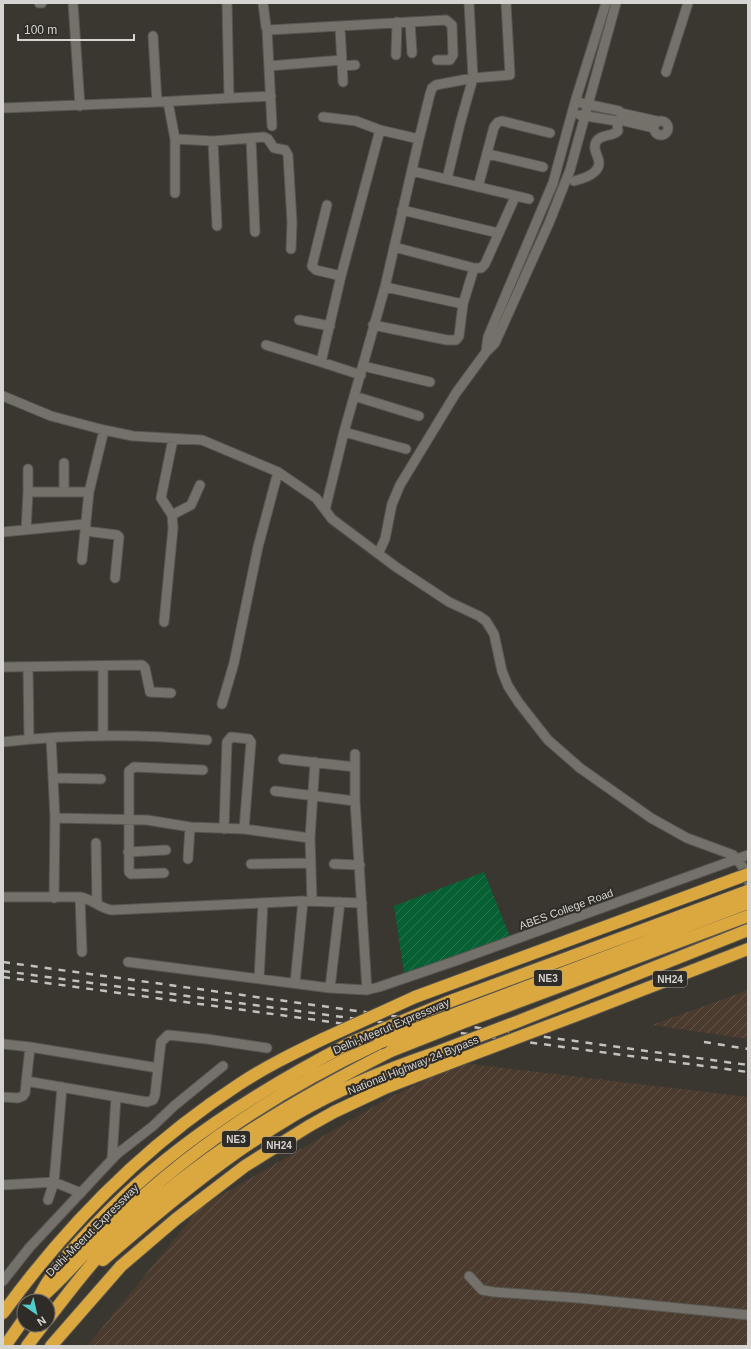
<svg xmlns="http://www.w3.org/2000/svg" width="751" height="1349" viewBox="0 0 751 1349" font-family="Helvetica,sans-serif">
	<defs>
		<pattern id="industrial-furrows" width="10" height="10" patternUnits="userSpaceOnUse"><rect width="10" height="10" fill="#4b3b2f"/><path d="M-1 1l2-2M0 10L10 0M9 11l2-2" fill="none" stroke="#64564c"/></pattern>
		<pattern id="garden-furrows" width="10" height="10" patternUnits="userSpaceOnUse"><rect width="10" height="10" fill="#066034"/><path d="M-1 1l2-2M0 10L10 0M9 11l2-2" fill="none" stroke="#2a7650"/></pattern>
	</defs>
	<rect width="100%" height="100%" fill="#3a3731"/>
	<path fill="url(#industrial-furrows)" d="M 748,990 L 748,1039 L 652,1025 Z
		M 461,1063 L 748,1097 L 748,1346 L 87,1346 L 201,1207 L 392,1096 Z"/>
	<path fill="url(#garden-furrows)" d="M 484,872 L 510,937 L 404,973 L 394,906 Z"/>
	<g fill="none" stroke-linecap="round" stroke-linejoin="round">
		<g stroke="#575550" stroke-width="11">
			<path id="minor" d="M 39,3 L 42,3
				M 73,3 L 80,106
				M 227,3 L 229,98
				M 263,3 L 266,27 L 269,30 L 446,20 L 452,25 L 453,55 L 450,60 L 437,60
				M 410,22 L 412,53
				M 340,27 L 343,82
				M 267,29 L 272,126
				M 153,36 L 157,102
				M 396,55 L 397,22
				M 269,66 L 342,60
				M 342,66 L 355,65
				M 666,72 L 688,3
				M 168,102 L 175,139 L 213,141 L 264,137 L 268,139 L 274,148 L 285,150 L 288,155 L 292,222 L 291,249
				M 3,108 L 157,102 L 271,96
				M 621,113 L 657,121
				M 580,115 L 617,121 L 622,117 L 619,111 L 581,103
				M 323,117 L 356,121 L 380,130 L 419,139 L 430,94 L 432,88 L 436,85 L 473,78 L 510,75 L 506,3
				M 620,120 L 654,128
				M654 128a7 7 0 1 1 14 0a7 7 0 1 1-14 0Z
				M 175,139 L 175,193
				M 251,139 L 255,232
				M 213,141 L 217,226
				M 488,154 L 543,167
				M 412,171 L 529,199
				M 447,179 L 460,124 L 473,78 L 469,3
				M 574,181 C 582,179 599,174 599,163 C 599,156 592,150 596,142 C 600,134 612,137 618,131 L 617,121
				M 478,187 L 494,127 L 498,122 L 502,121 L 550,133
				M 327,205 L 312,266 L 316,270 L 341,276
				M 402,210 L 498,233
				M 394,247 L 474,268 L 481,268 L 485,264 L 515,197
				M 385,287 L 463,304
				M 299,320 L 330,326
				M 373,325 L 447,340 L 456,340 L 459,336 L 463,304 L 474,268
				M 266,345 L 321,362
				M 486,352 L 488,337 L 553,183 L 575,102 L 606,3
				M 363,366 L 430,382
				M 361,375 L 321,362 L 341,276 L 380,130
				M 3,396 L 51,416 L 104,430 L 133,436 L 202,440 L 278,472 L 316,498 L 332,519 L 396,567 L 449,602 L 479,616 L 486,621 L 494,634 L 502,671 L 508,686 L 519,703 L 548,740 L 580,768 L 651,818 L 687,838 L 733,855 L 742,866 L 748,881
				M 354,396 L 419,416
				M 344,432 L 406,449
				M 64,463 L 64,491
				M 28,469 L 28,492 L 89,492
				M 325,510 L 344,432 L 385,287 L 419,139
				M 172,515 L 191,505 L 200,485
				M 26,530 L 28,492
				M 86,531 L 117,535 L 119,537 L 115,578
				M 3,532 L 86,524
				M 379,552 L 385,539 L 392,504 L 400,485 L 456,393 L 486,352 L 495,343 L 549,223 L 570,170 L 616,3
				M 82,560 L 89,492 L 104,430
				M 164,622 L 173,528 L 172,515 L 161,498 L 173,439
				M 3,667 L 142,665 L 145,668 L 150,692 L 171,693
				M 28,667 L 29,739
				M 222,704 L 234,663 L 258,547 L 278,472
				M 103,736 L 103,666
				M 51,738 L 55,818 L 54,898
				M 3,742 C 71,734 139,734 207,740
				M 355,754 L 355,801 L 367,990
				M 283,759 L 355,767
				M 53,778 L 101,779
				M 275,791 L 355,801
				M 55,818 L 147,820 L 190,827 L 244,829 L 310,838
				M 224,829 L 227,742 L 231,737 L 249,739 L 251,742 L 244,829
				M 96,843 L 97,903
				M 128,852 L 166,850
				M 188,859 L 190,827
				M 251,864 L 311,863
				M 334,864 L 360,865
				M 164,873 L 131,874 L 129,872 L 129,771 L 134,767 L 203,770
				M 3,897 L 80,897 C 93,899 100,909 112,910 L 303,901 L 362,903
				M 80,897 L 82,952
				M 312,901 L 310,838 L 315,762
				M 128,962 L 330,988 L 367,990 L 379,987 L 458,960 L 748,855
				M 259,979 L 263,903
				M 295,983 L 303,901
				M 330,988 L 340,902
				M 3,1044 L 30,1047 L 158,1068 L 161,1042 L 168,1035 L 207,1039 L 267,1048
				M 26,1081 L 147,1102 L 153,1100 L 155,1095 L 158,1068
				M 3,1097 L 18,1098 L 23,1096 L 25,1093 L 30,1047
				M 112,1159 L 116,1097
				M 3,1185 L 54,1182 L 81,1193
				M 48,1200 L 54,1182 L 62,1087
				M 469,1276 L 482,1290 L 494,1292 L 578,1298 L 748,1315
				M 3,1281 L 29,1248 L 117,1154 L 153,1126 L 174,1106 L 223,1066"/>
		</g>
		<g stroke="#575550" stroke-width="14">
			<path id="highway" d="M 415,997 L 740,877
				M 448,1002 L 748,891
				M 593,1009 L 748,949
				M 460,1012 L 748,903
				M 467,1021 L 748,916
				M 514,1023 L 748,930
				M 103,1260 C 164,1207 226,1155 296,1114 C 339,1089 385,1070 432,1054
				M 40,1295 C 54,1268 75,1246 96,1224 C 169,1147 256,1092 350,1043
				M 37,1301 C 66,1277 89,1247 116,1221 C 193,1146 283,1088 379,1043
				M 3,1313 C 67,1225 146,1145 238,1085 C 265,1067 294,1053 323,1039
				M 48,1319 C 70,1291 91,1262 116,1237 C 196,1158 292,1101 391,1051
				M 5,1346 L 24,1319
				M 27,1346 L 43,1325
				M 51,1346 L 121,1266 L 176,1219 L 245,1166 L 309,1126 L 334,1112 L 385,1088 L 458,1060"/>
		</g>
		<use href="#minor" stroke="#74716b" stroke-width="9"/>
		<use href="#highway" stroke="#dba83f" stroke-width="12"/>
		<path stroke="#c3c1be" stroke-width="2.5" stroke-dasharray="7 7" stroke-linecap="butt" d="M 3,962 L 748,1065
			M 3,971 L 748,1072
			M 3,977 L 360,1026
			M 704,1042 L 748,1049"/>
		<g stroke="#575550" stroke-width="14" stroke-linecap="butt">
			<path id="highway-bridge" d="M 740,877 L 748,874
				M 323,1039 L 415,997
				M 350,1043 L 448,1002
				M 379,1043 L 460,1012
				M 391,1051 L 467,1021
				M 432,1054 L 514,1023
				M 458,1060 L 593,1009"/>
		</g>
		<use href="#highway-bridge" stroke="#dba83f" stroke-width="12"/>
	</g>
	<g text-anchor="middle" dominant-baseline="central" stroke-width="4" stroke-linejoin="round" paint-order="stroke">
		<g fill="#2f2c27" stroke="#a4a29e" stroke-width="1">
			<rect x="534" y="970" width="28" height="16" rx="3"/>
			<rect x="653" y="971" width="34" height="16" rx="3"/>
			<rect x="222" y="1131" width="28" height="16" rx="3"/>
			<rect x="262" y="1137" width="34" height="16" rx="3"/>
		</g>
		<g font-size="10" font-weight="bold" fill="#d6d4d1">
			<text x="548" y="978">NE3</text>
			<text x="670" y="979">NH24</text>
			<text x="236" y="1139">NE3</text>
			<text x="279" y="1145">NH24</text>
		</g>
		<g font-size="11" fill="#d6d4d1" stroke="#2f2c27">
			<text transform="translate(566 909) rotate(-20)">ABES College Road</text>
			<text transform="translate(391 1026) rotate(-23)">Delhi-Meerut Expressway</text>
			<text transform="translate(413 1065) rotate(-22)">National Highway 24 Bypass</text>
			<text transform="translate(92 1230) rotate(-45)">Delhi-Meerut Expressway</text>
		</g>
	</g>
	<rect width="751" height="1349" fill="none" stroke="#d6d4d1" stroke-width="8"/>
	<g transform="translate(36 1313) rotate(146)"><circle r="19" fill="#2f2c27" stroke="#726f6b"/>
	<path d="M0-3L7 15L0 10L-7 15Z" fill="#53cdc9"/>
	<text y="-6" font-size="11" font-weight="bold" text-anchor="middle" fill="#d6d4d1">N</text>
	</g>
	<path d="M18 34v6h116v-6" fill="none" stroke="#d6d4d1" stroke-width="2"/>
	<text x="24" y="34" font-size="12" fill="#d6d4d1" stroke="#2f2c27" stroke-width="3" paint-order="stroke">100 m</text>
</svg>
